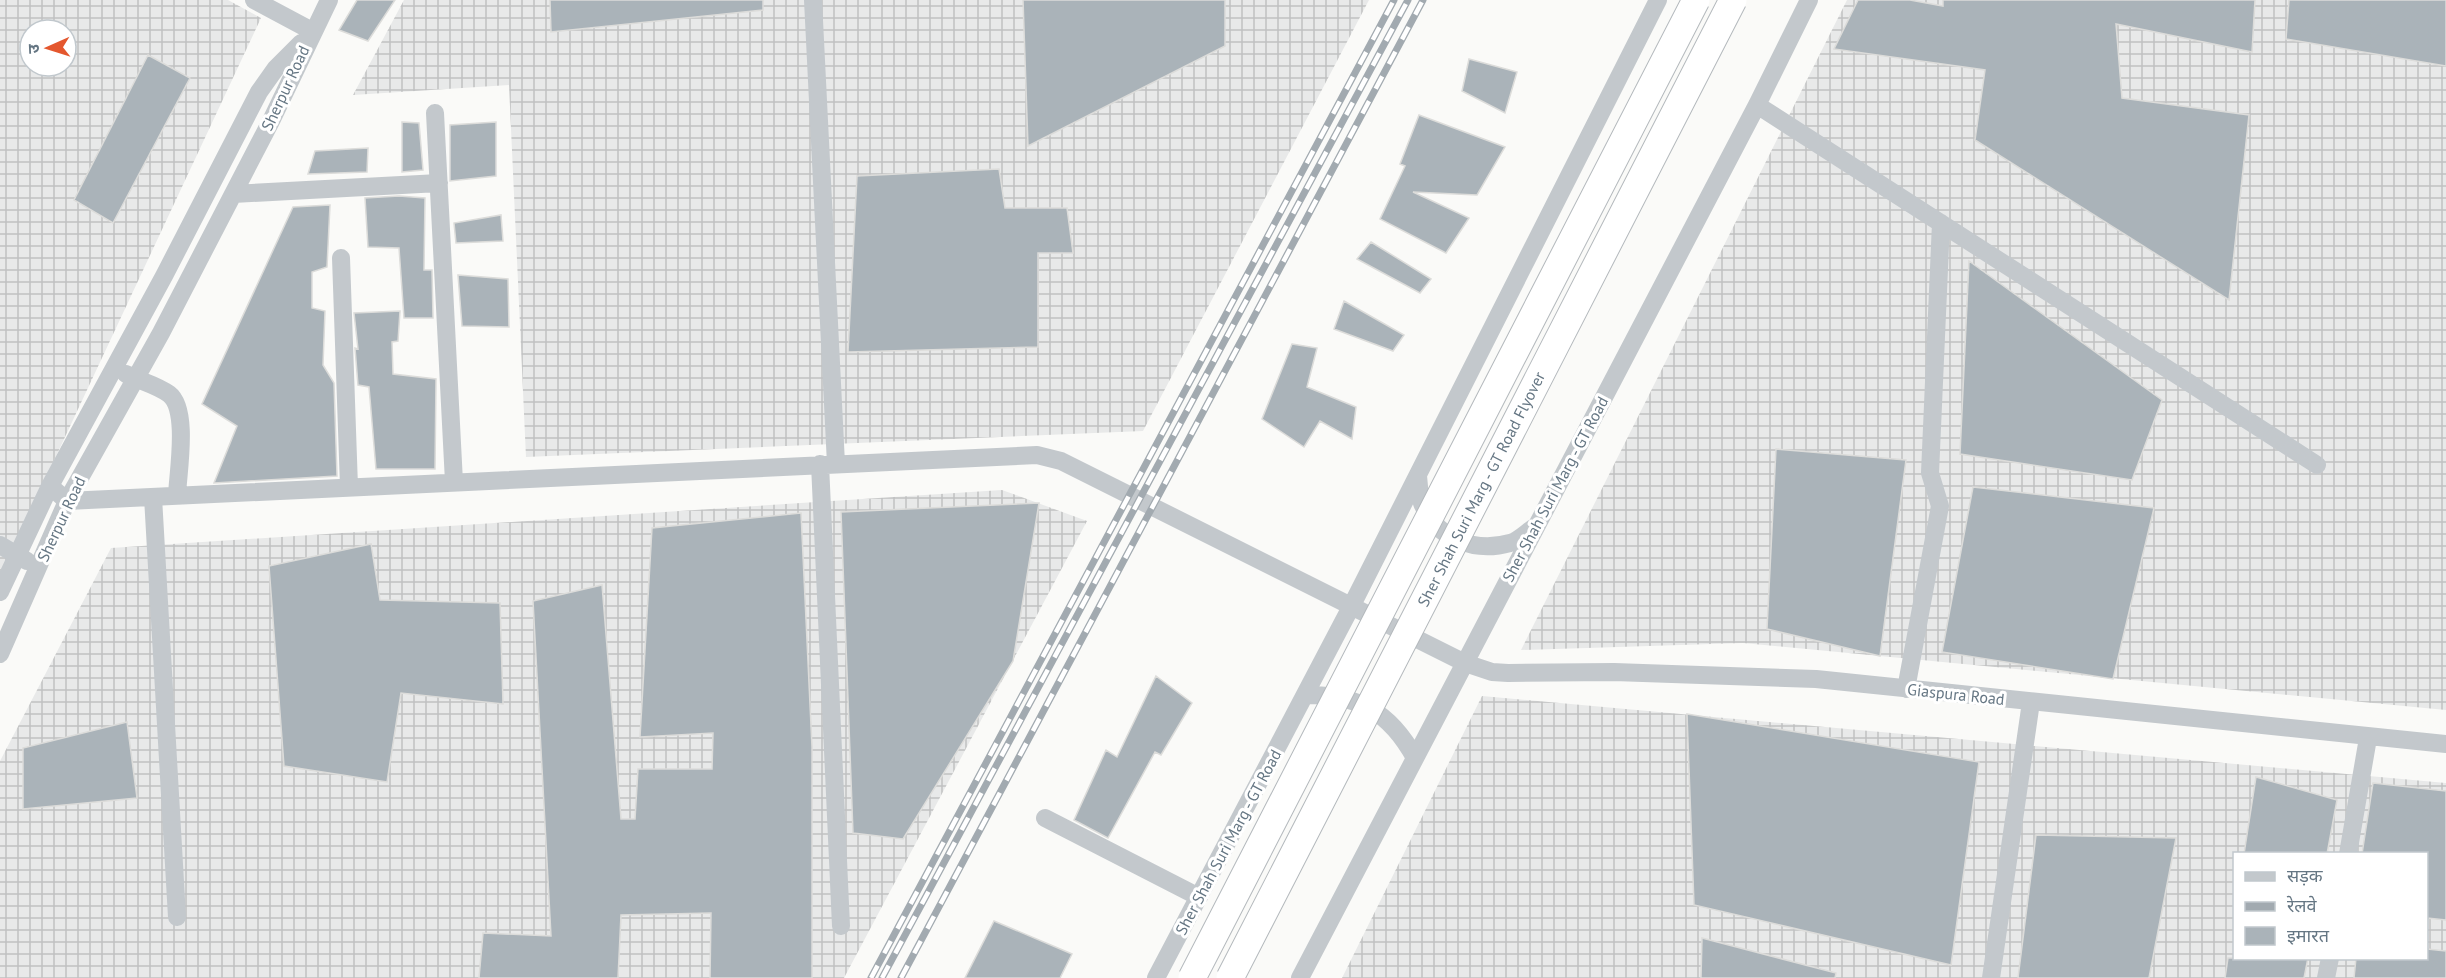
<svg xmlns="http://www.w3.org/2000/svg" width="2446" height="978" viewBox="0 0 2446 978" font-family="'PT Sans','Noto Sans Devanagari',sans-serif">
	<defs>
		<pattern id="industrial-grid" width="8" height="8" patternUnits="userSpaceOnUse" patternTransform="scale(1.5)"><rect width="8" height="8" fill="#e8e9e9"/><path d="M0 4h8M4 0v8" fill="none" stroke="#c0c1c2"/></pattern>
	</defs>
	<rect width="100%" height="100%" fill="#fafaf8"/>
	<path fill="url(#industrial-grid)" fill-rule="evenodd" d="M 0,0 L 228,0 L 261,18 L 0,576 ZM 30,30 L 66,30 L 66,66 L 30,66 Z
		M 404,0 L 1369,0 L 1143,431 L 526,457 L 509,85 L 353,95 Z
		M 1847,0 L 2446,0 L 2446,710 L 1743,643 L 1521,650 Z
		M 1002,490 L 1087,521 L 844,978 L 0,978 L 0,761 L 111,548 Z
		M 1482,696 L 2446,783 L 2446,978 L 1342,978 ZM 2234,854 L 2426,854 L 2426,958 L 2234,958 Z"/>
	<path fill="#aab3b9" stroke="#dcdcda" stroke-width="1.5" d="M 357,0 L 395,0 L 368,41 L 339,30 Z
		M 550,0 L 763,0 L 763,10 L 551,32 Z
		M 1023,0 L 1225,0 L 1225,46 L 1028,146 Z
		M 1858,0 L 1910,0 L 1943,6 L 1943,0 L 2255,0 L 2252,52 L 2116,24 L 2122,98 L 2249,115 L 2229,300 L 1975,140 L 1985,70 L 1834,49 Z
		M 2289,0 L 2446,0 L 2446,66 L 2286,39 Z
		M 148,55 L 190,78 L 113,223 L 74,200 Z
		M 1469,59 L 1517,72 L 1505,113 L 1462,91 Z
		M 1419,115 L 1505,147 L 1477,195 L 1413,192 L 1469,218 L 1446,253 L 1380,219 L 1405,166 L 1400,164 Z
		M 402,122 L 419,123 L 423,170 L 402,172 Z
		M 496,122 L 496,176 L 450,181 L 450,125 Z
		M 368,148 L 367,172 L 308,174 L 315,151 Z
		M 999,169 L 1005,208 L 1067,208 L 1073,253 L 1038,253 L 1038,347 L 848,352 L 857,176 Z
		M 399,196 L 425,198 L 424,270 L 432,270 L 433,318 L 404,318 L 399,248 L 368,247 L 365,198 Z
		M 330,205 L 327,267 L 312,272 L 312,308 L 325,311 L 323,365 L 334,383 L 337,476 L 214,483 L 237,426 L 202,404 L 293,207 Z
		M 501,215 L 503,241 L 456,243 L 454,223 Z
		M 1371,242 L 1431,279 L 1420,293 L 1357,259 Z
		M 1969,261 L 2162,400 L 2132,480 L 1960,454 Z
		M 458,275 L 508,279 L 509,327 L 462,326 Z
		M 1344,301 L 1404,335 L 1393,351 L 1334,329 Z
		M 400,311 L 398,341 L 392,342 L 393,374 L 436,379 L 435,469 L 376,469 L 369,387 L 358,385 L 355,348 L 358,349 L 354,313 Z
		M 1292,344 L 1317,348 L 1307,387 L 1356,407 L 1352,439 L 1320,421 L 1304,447 L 1262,419 Z
		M 1776,449 L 1906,460 L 1880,656 L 1767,629 Z
		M 1973,487 L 2154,508 L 2113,679 L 1942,652 Z
		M 1039,503 L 1013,661 L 903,839 L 853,833 L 841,512 Z
		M 801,513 L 812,747 L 812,978 L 710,978 L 711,913 L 621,915 L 618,978 L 479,978 L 483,933 L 551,936 L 533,601 L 602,585 L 621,819 L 635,819 L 638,769 L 712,769 L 713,733 L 640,737 L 652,528 Z
		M 371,544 L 380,600 L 500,603 L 503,704 L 401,693 L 387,782 L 284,766 L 269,566 Z
		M 1156,676 L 1192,703 L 1161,755 L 1155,752 L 1108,838 L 1074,820 L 1106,750 L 1117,757 Z
		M 1687,714 L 1979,762 L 1951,965 L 1694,905 Z
		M 127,722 L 137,798 L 23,809 L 23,748 Z
		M 2256,777 L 2337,800 L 2327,854 L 2244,854 Z
		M 2373,783 L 2446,791 L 2446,920 L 2427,918 L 2427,854 L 2362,854 Z
		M 2036,835 L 2176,838 L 2149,978 L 2018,978 Z
		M 994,921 L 1072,954 L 1060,978 L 965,978 Z
		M 1702,938 L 1836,973 L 1835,978 L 1701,978 Z
		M 2427,949 L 2446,951 L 2446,978 L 2354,978 L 2356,958 L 2427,958 Z
		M 2228,958 L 2308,958 L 2304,978 L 2225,978 Z"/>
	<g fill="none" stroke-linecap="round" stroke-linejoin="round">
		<path stroke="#c3c8cc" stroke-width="18" d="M 254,0 L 312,31
			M 813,0 L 836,464
			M 1757,105 L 2317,465
			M 435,113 L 454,482
			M 233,194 L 439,183
			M 341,258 L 349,487
			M 126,374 C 140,381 157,385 169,394 C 189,409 178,472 177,495
			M 820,464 L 841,926
			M 1418,476 C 1419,484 1419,495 1422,503 C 1436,539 1475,553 1510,543 C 1518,541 1526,533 1533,528
			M 50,486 L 67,501 L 1037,455 L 1061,461 L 1465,663 L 1492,672 L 1508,673 L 1614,672 L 1816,679 L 2446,744
			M 153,497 L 177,917
			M 0,545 L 27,561
			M 0,592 L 50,486 L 164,276 L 259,92 L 276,68 L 301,43
			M 0,654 L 67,501 L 161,333 L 271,121 L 329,0
			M 1906,689 L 1940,506 L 1930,473 L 1941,223
			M 1305,695 C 1358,694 1390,712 1415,758
			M 1045,818 L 1199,897
			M 2348,854 L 2368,738
			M 1156,978 L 1352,605 L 1658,0
			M 1300,978 L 1757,105 L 1809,0
			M 1991,978 L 2031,702
			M 2326,978 L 2330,958"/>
		<g stroke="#a2aab0" stroke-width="7">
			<path id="rail" d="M 871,978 L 1394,0
				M 882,978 L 1408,0
				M 901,978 L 1423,0"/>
		</g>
		<use href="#rail" stroke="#fff" stroke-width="4.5" stroke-dasharray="14" stroke-linecap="butt"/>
		<g stroke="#b4b9bd" stroke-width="29" stroke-linecap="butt">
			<path id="highway-bridge" d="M 1192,978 L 1696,0
				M 1230,978 L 1733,0"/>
		</g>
		<use href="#highway-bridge" stroke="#fff" stroke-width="27"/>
	</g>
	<g text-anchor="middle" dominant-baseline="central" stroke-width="6" stroke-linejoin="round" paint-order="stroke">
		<g font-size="16" fill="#657683" stroke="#fff">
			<text transform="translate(285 88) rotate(-65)">Sherpur Road</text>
			<text transform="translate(1481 489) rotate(-63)">Sher Shah Suri Marg - GT Road Flyover</text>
			<text transform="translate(1555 489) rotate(-62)">Sher Shah Suri Marg - GT Road</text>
			<text transform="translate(61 519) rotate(-65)">Sherpur Road</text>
			<text transform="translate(1956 694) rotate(6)">Giaspura Road</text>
			<text transform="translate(1228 842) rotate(-62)">Sher Shah Suri Marg - GT Road</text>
		</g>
	</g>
	<rect x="2233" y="852" width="195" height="108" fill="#ffffff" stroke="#c1c8cd" stroke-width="1.5"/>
	<rect x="2245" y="872" width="30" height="9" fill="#c3c8cc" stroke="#c1c8cd" stroke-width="1.5"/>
	<text x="2287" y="882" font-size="18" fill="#657683">सड़क</text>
	<rect x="2245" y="902" width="30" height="9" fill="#a2aab0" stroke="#c1c8cd" stroke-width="1.5"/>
	<text x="2287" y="912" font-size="18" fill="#657683">रेलवे</text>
	<rect x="2245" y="927" width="30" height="18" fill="#aab3b9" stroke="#c1c8cd" stroke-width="1.5"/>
	<text x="2287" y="942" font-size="18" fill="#657683">इमारत</text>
	<g transform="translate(48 48) rotate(267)"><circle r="28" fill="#ffffff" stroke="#c1c8cd" stroke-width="1.5"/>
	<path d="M0-4.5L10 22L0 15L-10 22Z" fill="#e4572e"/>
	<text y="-9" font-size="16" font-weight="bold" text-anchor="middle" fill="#657683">उ</text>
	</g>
</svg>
